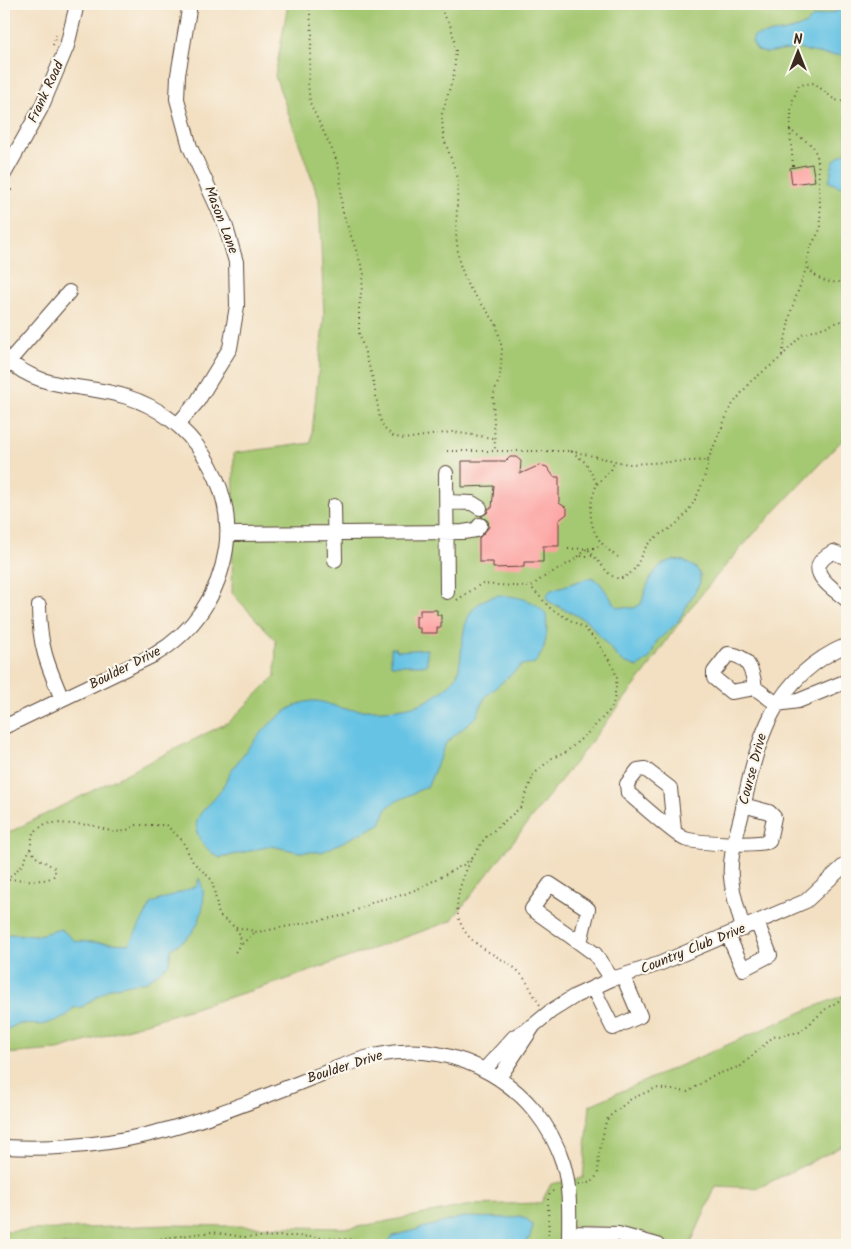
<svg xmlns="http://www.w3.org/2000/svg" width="851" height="1249" viewBox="0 0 851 1249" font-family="Kalam,sans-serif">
	<rect width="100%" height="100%" fill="#fbf7ec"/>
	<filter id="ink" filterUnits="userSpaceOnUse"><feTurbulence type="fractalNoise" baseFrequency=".02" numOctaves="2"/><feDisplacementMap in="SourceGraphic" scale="10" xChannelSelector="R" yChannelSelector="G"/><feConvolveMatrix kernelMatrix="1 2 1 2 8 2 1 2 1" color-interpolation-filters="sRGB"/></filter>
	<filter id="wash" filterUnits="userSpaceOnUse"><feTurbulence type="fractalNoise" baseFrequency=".0096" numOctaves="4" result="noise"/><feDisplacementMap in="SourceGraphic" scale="20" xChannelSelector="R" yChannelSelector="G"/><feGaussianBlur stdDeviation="1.12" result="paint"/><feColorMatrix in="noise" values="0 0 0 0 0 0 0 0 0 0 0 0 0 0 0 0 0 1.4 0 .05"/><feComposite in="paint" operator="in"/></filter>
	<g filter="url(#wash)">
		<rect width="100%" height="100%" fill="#f3e0c3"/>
		<path fill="#a5c872" stroke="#707948" d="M 288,4 L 847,4 L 847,435 C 777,510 702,582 647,670 L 451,921 L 279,982 L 58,1050 L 4,1054 L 4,835 L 229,722 L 275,676 L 276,641 L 232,593 L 234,453 L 311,443 L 324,316 L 319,199 L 275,76 Z
			M 847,994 L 847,1144 L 758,1188 L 716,1186 L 690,1245 L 671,1245 L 650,1234 L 621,1228 L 562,1226 L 561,1245 L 4,1245 L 4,1231 L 169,1225 L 352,1228 L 471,1205 L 541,1203 L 551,1184 L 583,1178 L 590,1105 L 809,1009 Z"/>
		<path fill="#66c3e4" stroke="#507681" d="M 847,6 L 847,55 L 827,55 L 797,49 L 765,53 L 757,50 L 752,42 L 754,36 C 772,32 802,33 813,17 L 835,12 Z
			M 847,152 L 847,184 L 841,187 L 829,182 C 833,165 830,159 847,152 Z
			M 673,560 L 684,561 L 696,568 L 700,574 L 700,583 L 677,623 L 657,641 L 650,658 L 638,667 L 621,661 L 587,621 L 548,601 L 546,596 L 551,590 L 592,577 L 600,583 L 617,607 L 634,608 L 641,604 C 647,586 652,565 673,560 Z
			M 498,595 C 518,597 533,598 546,614 C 548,631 547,649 535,663 L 522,665 L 485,697 L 477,716 L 446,743 L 428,786 L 393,803 L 387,808 L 380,824 L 322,852 L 299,852 L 271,846 L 220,858 C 205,850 190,832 199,816 C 204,807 213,802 219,793 C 224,786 227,777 232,770 C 248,746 285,698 317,701 C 327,702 336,708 346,709 C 369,711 408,712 428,700 C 439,694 454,684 458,672 C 466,640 456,605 498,595 Z
			M 391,648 L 396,648 L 397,651 L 427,649 L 427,665 L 391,665 Z
			M 199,878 C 207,894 204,916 193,931 C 189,938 178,944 171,949 L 169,964 L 147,981 L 110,988 L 82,1007 L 73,1008 L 66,1017 L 42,1025 L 18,1024 L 4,1031 L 4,934 L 38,935 L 61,929 L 75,941 L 129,944 L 152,903 L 197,886 Z
			M 520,1216 L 528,1220 L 533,1226 L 530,1237 L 524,1245 L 505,1245 L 488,1240 L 476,1245 L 386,1245 L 393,1236 L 463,1217 L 508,1218 Z"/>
		<g id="blocks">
			<path fill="#fca1a0" d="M 812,164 L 815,181 L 792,184 L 790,168 Z
				M 510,457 L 516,457 L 521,461 L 520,474 L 540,465 L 547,467 L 554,477 L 559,477 L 559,503 L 567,508 L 567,514 L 559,520 L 559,546 L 543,546 L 543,562 L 524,562 L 524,567 L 493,568 L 493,562 L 479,562 L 479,538 L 489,527 L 488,521 L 481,516 L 487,513 L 489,508 L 492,508 L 494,486 L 462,487 L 462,461 L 506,461 Z
				M 420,610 L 437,610 L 437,615 L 441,615 L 441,628 L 437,628 L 437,633 L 420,633 L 420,628 L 416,628 L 416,616 L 420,616 Z"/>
		</g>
	</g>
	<g filter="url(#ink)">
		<use href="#blocks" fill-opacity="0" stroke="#574537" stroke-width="1"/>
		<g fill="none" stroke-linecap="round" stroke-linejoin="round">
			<g stroke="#574537" stroke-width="16">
				<path id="minor" d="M 4,174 L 41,108 L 67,46 L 77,4
					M 4,357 C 43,393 80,382 127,397 C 190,416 236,483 226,549 C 219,594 194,632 154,655 L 4,727
					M 4,367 L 69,292
					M 178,424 L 197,402 L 230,348 L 237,306 L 236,262 L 225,224 L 190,147 L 177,99 L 178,75 L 190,4
					M 446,473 L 447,592
					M 447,502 L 472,503 L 480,508
					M 334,506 L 335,560
					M 227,534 L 463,532 L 476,530 L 480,525
					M 847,558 L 833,552 C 800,569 831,587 847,600
					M 39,606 C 39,645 47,664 62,699
					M 755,688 L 731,692 L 714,678 L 714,672 L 728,654 C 748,655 753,671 755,688 L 777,704 L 798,701 L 847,681
					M 674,830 L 670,788 L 645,769 L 638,770 L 627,784 L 628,793 C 639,802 675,835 685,839 C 697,843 757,846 769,841 L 774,817 L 769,812 L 743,805
					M 743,929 C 739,912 732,894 731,877 C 729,857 737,833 742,813 C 757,741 772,677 847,645
					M 728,935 L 743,969 L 770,955 L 757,922
					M 580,943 L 532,909 L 550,884 L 588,909 L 580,943 L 595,954 L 612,979
					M 593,988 L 613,1028 L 640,1016 L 623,976
					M 534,1025 L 551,1011 L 575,996 L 612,979 L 659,964 L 806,901 L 847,863
					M 485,1069 L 514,1037 L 534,1025 L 499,1078
					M 4,1147 C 64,1150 125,1143 183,1125 C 227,1112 271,1094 314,1077 C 335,1069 356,1059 378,1055 C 457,1038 539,1086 563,1163 C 571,1189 569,1218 569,1245
					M 569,1233 L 618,1234 L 657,1245"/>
			</g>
			<path stroke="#574537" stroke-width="2" stroke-dasharray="1 4" stroke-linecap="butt" d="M 309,4 L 312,34 L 308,83 L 310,103 L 335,156 L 340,172 L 342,210 L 364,273 L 359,308 L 359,333 L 373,379 L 380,419 L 385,429 L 393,436 L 404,439 L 452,432 L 493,438
				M 438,4 L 451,27 L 456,49 L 454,74 L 442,114 L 443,136 L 458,178 L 456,234 L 459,262 L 468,286 L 496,323 L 502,348 L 500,377 L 493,396 L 495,450
				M 53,45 L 56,35
				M 790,130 L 792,102 L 799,85 L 814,83 L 835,100 L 847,102
				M 793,166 L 790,130 L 813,146 L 818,159 L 821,228 L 810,248 L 807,266
				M 4,204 L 11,190 L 7,187
				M 782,355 L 791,311 L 807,266 C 818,282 829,284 847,281
				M 447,451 L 571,451 L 586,463 L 597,484 C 584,515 591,540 618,557
				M 708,460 L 730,408 L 750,382 L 778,360 L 802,335 L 847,319
				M 597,484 L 611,470 L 615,461
				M 568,549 L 595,548 L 602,544
				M 581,556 L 594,556
				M 457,600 L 481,584 L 531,587
				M 30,849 L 33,833 L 45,824 L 54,823 L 91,825 L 114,832 L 125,831 L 137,825 L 166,825 L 182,840 L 193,862 L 212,880 L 219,915 C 235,928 250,934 233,955
				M 472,858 L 485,838 L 521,807 L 534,774 L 552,758 L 565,753 L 590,731 L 611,709 L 614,701 L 617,677 L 612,665 L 596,640 L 584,628 L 551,609 L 531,587 C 547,571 573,566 587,548 L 610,575 L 619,579 C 642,571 636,557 650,542 C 657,535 667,531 675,525 C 693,510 705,483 708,460 L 628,464 L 571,451
				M 4,881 C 20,876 42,886 55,875 L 55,868 L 36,857 L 30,849 L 23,864 L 7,880
				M 236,927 L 258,932 L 347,915 L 375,901 L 402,895 L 420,888 L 463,865 L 472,858 C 455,892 446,925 484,949 C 496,957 509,962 519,972 C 528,981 533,995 540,1005
				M 242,944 L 255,932
				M 578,1185 L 592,1182 L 598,1174 L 599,1154 L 606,1121 L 610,1116 L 631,1099 L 656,1088 L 688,1092 L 712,1076 L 741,1066 L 773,1037 L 800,1032 L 827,1008 L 847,996
				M 16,1245 L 40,1245
				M 111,1245 L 212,1232 L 243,1237 L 294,1236 L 356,1240 L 365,1245
				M 549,1245 L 548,1199 L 550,1193 L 556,1189"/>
			<use href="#minor" stroke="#fff" stroke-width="14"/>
		</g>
	</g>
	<g text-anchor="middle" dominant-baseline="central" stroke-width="4.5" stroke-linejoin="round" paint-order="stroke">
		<g font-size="14" fill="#3b2a1e" stroke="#fbf7ec">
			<text transform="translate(46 92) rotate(-65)">Frank Road</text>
			<text transform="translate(221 220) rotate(69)">Mason Lane</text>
			<text transform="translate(125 668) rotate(-27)">Boulder Drive</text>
			<text transform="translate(753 769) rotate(-75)">Course Drive</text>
			<text transform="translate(693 949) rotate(-22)">Country Club Drive</text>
			<text transform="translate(345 1067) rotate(-18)">Boulder Drive</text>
		</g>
	</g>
	<rect width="851" height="1249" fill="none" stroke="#fbf7ec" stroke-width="20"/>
	<g transform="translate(798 52)" stroke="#fbf7ec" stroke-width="4" paint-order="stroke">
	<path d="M0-4L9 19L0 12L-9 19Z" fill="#3b2a1e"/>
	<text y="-8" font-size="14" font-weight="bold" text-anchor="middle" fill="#3b2a1e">N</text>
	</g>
</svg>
